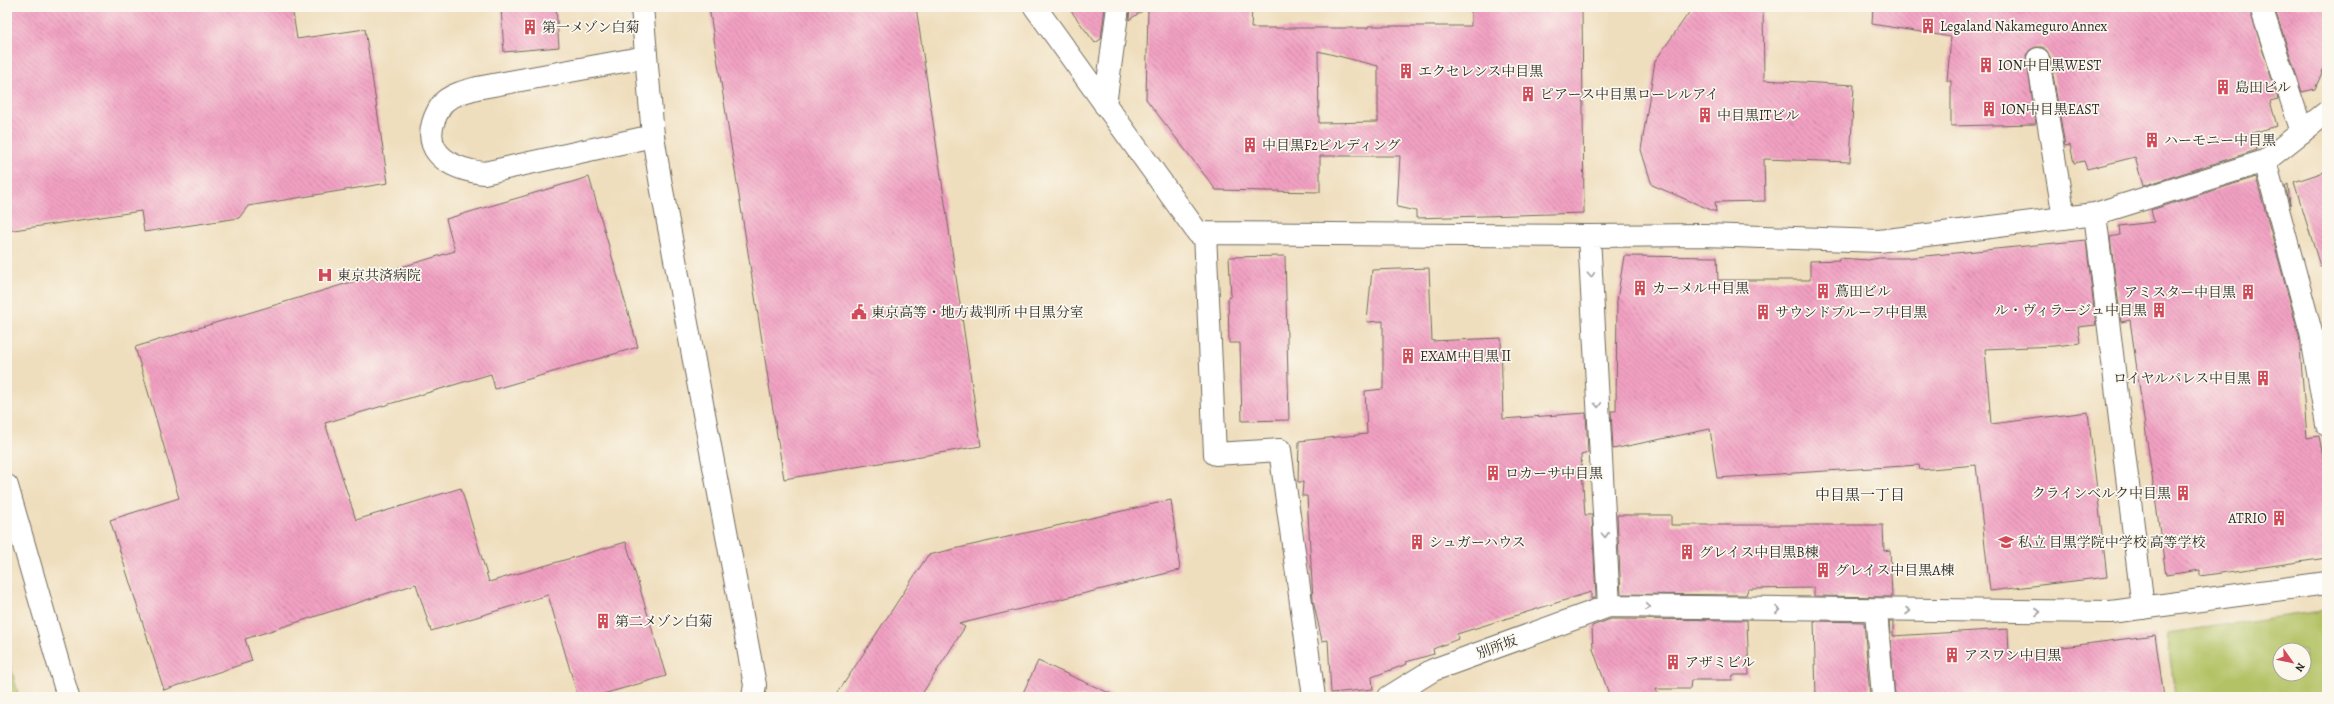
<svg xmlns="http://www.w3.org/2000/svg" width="2334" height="704" viewBox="0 0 2334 704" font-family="Alegreya,'Noto Serif JP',serif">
	<defs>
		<pattern id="building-back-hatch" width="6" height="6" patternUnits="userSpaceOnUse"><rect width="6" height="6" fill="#f2a0c2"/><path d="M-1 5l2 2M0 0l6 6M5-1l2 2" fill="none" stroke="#c4839e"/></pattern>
	</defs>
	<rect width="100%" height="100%" fill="#fbf7ec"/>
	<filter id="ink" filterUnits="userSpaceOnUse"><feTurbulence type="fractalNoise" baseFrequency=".025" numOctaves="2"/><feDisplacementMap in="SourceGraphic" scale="8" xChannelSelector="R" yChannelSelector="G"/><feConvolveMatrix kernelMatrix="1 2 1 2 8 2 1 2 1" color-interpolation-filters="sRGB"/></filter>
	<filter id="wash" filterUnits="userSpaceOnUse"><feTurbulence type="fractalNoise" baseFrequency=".012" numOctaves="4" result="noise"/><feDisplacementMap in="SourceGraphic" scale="16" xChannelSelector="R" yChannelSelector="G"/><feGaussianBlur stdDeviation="0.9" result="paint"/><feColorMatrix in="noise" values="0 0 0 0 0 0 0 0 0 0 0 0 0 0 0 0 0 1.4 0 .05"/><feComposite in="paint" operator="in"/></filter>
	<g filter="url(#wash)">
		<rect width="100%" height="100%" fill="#efdebd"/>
		<path fill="#b3c265" stroke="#6f7648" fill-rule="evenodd" d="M 2327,610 L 2327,697 L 2175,697 L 2167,633 ZM 2280,650 L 2304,650 L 2304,674 L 2280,674 Z
			M 7,653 L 19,697 L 7,697 Z"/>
		<g id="blocks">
			<path fill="url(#building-back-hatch)" fill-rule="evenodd" d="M 7,7 L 292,7 L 297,39 L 365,29 L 388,183 L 248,206 L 239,218 L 144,232 L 141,211 L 7,231 Z
				M 501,7 L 556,7 L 559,47 L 504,52 Z
				M 709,7 L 916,7 L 981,446 L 784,479 Z
				M 1068,7 L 1105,7 L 1101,39 L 1095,43 Z
				M 1130,7 L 1252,7 L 1251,28 L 1368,28 L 1368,26 L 1471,26 L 1471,7 L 1582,7 L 1584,213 L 1416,218 L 1416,211 L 1397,207 L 1400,156 L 1320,156 L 1320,192 L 1216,190 L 1146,99 L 1148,7 L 1129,20 ZM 1318,51 L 1378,66 L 1378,122 L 1319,123 Z
				M 1693,7 L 1763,7 L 1764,80 L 1854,85 L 1850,162 L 1764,159 L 1765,201 L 1715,202 L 1716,212 L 1652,185 L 1641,150 L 1655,61 Z
				M 1873,7 L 2249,7 L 2278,99 L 2270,101 L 2277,126 L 2252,133 L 2257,150 L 2143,186 L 2135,157 L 2087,169 L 2084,161 L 2074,163 L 2070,145 L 2065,146 L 2050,57 L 2047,51 L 2042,47 L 2036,47 L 2030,50 L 2026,55 L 2036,124 L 1951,126 L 1951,81 L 1947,81 L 1951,37 L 1872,24 Z
				M 2274,7 L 2327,7 L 2327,61 L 2315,89 L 2302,92 Z
				M 2327,171 L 2327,265 L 2320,266 L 2294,182 Z
				M 589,177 L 638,347 L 495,389 L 491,374 L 325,423 L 356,520 L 461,488 L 489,582 L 626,542 L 666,676 L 593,697 L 578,697 L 548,595 L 431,631 L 416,584 L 245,639 L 252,661 L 164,690 L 110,520 L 179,498 L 135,347 L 455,251 L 446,219 Z
				M 2256,177 L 2299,335 L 2307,438 L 2319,436 L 2327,478 L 2327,558 L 2200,576 L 2200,570 L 2166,575 L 2130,320 L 2121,322 L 2110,237 L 2120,235 L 2119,226 L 2154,222 L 2151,210 Z
				M 2288,184 L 2290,205 L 2285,186 Z
				M 2086,240 L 2096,325 L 2078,327 L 2080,343 L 2055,346 L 1985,349 L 1991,424 L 2088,412 L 2107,577 L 1990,591 L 1976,465 L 1920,470 L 1919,465 L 1717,478 L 1710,429 L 1613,449 L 1611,411 L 1616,411 L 1617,300 L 1624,256 L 1717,257 L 1718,280 L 1810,280 L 1810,261 L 1839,260 L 1839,258 L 1868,260 L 1879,258 L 1905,258 Z
				M 1285,256 L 1289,420 L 1242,421 L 1240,343 L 1229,343 L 1228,297 L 1231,297 L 1229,257 Z
				M 1429,268 L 1432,341 L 1501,338 L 1503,419 L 1586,413 L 1588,453 L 1581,455 L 1585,515 L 1592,515 L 1596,597 L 1591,599 L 1591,592 L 1457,634 L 1458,639 L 1433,649 L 1434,654 L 1406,662 L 1407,664 L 1372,677 L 1373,689 L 1331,693 L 1328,640 L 1322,641 L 1313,600 L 1307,496 L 1302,496 L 1303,482 L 1298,482 L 1299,441 L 1367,434 L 1365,391 L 1383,389 L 1383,321 L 1367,322 L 1372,270 Z
				M 1171,500 L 1180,570 L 959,624 L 965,627 L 920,697 L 835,697 L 928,555 Z
				M 1617,515 L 1671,515 L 1671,525 L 1883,525 L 1884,551 L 1890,550 L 1892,597 L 1814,596 L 1814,588 L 1748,589 L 1746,595 L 1621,594 Z
				M 1611,619 L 1747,620 L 1749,675 L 1733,675 L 1732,680 L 1691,680 L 1690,689 L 1656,689 L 1659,697 L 1610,697 L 1593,649 L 1592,626 Z
				M 1814,621 L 1864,622 L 1870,697 L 1816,697 Z
				M 1889,622 L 1893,622 L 1893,636 L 2008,629 L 2009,654 L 2155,635 L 2164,697 L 1895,697 Z
				M 1038,661 L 1118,697 L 1021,697 Z"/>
		</g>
	</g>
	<g filter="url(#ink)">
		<use href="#blocks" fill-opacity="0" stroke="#706a5e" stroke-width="1"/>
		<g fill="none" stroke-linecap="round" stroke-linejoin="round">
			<g stroke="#706a5e" stroke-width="24">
				<path id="service" d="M 2261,7 L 2302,132
					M 646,57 L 477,88 C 466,91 454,94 445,101 C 440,106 435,116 433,123 C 423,156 456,170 484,173 L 653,136
					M 2038,59 L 2064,218
					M 2265,161 L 2311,332 L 2327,425
					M 1876,611 L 1883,697"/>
			</g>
			<g stroke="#706a5e" stroke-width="24">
				<path id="minor" d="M 642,7 L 653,136 L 661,185 L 755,685 L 753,697
					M 1035,7 L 1198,233 L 1589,236 L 1704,235 L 1879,241 L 2095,214 L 2265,161 L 2327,112
					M 1105,105 L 1118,7
					M 2095,214 L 2143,608
					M 1205,233 L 1215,454 L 1280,450 L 1314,697
					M 1589,236 L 1609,606
					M 1389,697 L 1433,670 L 1609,606 L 2111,612 L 2327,583"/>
			</g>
			<g stroke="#706a5e" stroke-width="24">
				<path id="tertiary" d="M 7,486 L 68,697"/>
			</g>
			<use href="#service" stroke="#fff" stroke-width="22"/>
			<use href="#minor" stroke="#fff" stroke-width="22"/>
			<use href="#tertiary" stroke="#fff" stroke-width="22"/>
		</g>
		<defs><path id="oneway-chevron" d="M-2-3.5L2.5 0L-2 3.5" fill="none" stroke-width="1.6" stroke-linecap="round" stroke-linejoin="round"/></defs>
		<g stroke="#a0a0a0">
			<use href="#oneway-chevron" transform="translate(1591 275) rotate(87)"/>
			<use href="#oneway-chevron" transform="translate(1598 405) rotate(87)"/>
			<use href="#oneway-chevron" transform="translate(1605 535) rotate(87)"/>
			<use href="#oneway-chevron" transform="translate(1648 607) rotate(1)"/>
			<use href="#oneway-chevron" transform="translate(1778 610)"/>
			<use href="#oneway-chevron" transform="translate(1908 611)"/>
			<use href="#oneway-chevron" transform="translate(2038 612)"/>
		</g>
	</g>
	<defs>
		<g id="building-bare" transform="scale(1.2)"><path d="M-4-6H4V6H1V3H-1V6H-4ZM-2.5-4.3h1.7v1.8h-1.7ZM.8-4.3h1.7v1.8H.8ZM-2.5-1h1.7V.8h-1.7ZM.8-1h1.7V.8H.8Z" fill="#d1495b" stroke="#fbf7ec" stroke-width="2.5" paint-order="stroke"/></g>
		<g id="hospital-bare" transform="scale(1.2)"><path d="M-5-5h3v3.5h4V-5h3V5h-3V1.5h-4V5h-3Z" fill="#d1495b" stroke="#fbf7ec" stroke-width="2.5" paint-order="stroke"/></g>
		<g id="civic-bare" transform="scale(1.2)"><path d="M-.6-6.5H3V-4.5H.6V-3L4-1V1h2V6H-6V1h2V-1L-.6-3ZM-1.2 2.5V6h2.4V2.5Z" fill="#d1495b" stroke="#fbf7ec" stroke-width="2.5" paint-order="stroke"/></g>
		<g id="school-bare" transform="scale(1.2)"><path d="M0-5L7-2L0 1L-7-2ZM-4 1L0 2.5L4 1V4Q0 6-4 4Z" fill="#d1495b" stroke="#fbf7ec" stroke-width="2.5" paint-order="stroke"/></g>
	</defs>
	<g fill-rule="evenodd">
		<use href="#building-bare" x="1928" y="26"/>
		<use href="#building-bare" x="530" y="27"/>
		<use href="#building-bare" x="1986" y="65"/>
		<use href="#building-bare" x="1406" y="71"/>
		<use href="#building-bare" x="2223" y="87"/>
		<use href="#building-bare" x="1528" y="94"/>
		<use href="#building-bare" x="1989" y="109"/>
		<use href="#building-bare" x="1705" y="115"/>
		<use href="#building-bare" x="2152" y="140"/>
		<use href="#building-bare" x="1250" y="145"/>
		<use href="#hospital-bare" x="325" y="275"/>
		<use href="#building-bare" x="1640" y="288"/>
		<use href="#building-bare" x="1823" y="291"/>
		<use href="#building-bare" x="2248" y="292"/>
		<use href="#building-bare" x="2159" y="310"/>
		<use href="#civic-bare" x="859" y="312"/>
		<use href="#building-bare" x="1763" y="312"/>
		<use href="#building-bare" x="1408" y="356"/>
		<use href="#building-bare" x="2263" y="378"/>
		<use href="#building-bare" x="1493" y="473"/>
		<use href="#building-bare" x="2183" y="493"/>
		<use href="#building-bare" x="2279" y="518"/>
		<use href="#building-bare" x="1417" y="542"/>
		<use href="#school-bare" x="2006" y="542"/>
		<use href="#building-bare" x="1687" y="552"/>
		<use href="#building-bare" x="1823" y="570"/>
		<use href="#building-bare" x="603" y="621"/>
		<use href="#building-bare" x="1952" y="655"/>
		<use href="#building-bare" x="1673" y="662"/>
	</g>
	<g text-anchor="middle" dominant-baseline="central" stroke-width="3.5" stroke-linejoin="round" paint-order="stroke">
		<g font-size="14" fill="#2b2b2b" stroke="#fbf7ec" text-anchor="start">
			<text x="1940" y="26">Legaland Nakameguro Annex</text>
			<text x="542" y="27">第一メゾン白菊</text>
			<text x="1998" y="65">ION中目黒WEST</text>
			<text x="1418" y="71">エクセレンス中目黒</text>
			<text x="2235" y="87">島田ビル</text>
			<text x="1540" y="94">ピアース中目黒ローレルアイ</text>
			<text x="2001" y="109">ION中目黒EAST</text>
			<text x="1717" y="115">中目黒ITビル</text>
			<text x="2164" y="140">ハーモニー中目黒</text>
			<text x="1262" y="145">中目黒F2ビルディング</text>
			<text x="337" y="275">東京共済病院</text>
			<text x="1652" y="288">カーメル中目黒</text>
			<text x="1835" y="291">蔦田ビル</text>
			<text x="2236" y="292" text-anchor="end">アミスター中目黒</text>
			<text x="2147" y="310" text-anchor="end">ル・ヴィラージュ中目黒</text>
			<text x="871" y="312">東京高等・地方裁判所 中目黒分室</text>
			<text x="1775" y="312">サウンドプルーフ中目黒</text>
			<text x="1420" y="356">EXAM中目黒Ⅱ</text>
			<text x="2251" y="378" text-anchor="end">ロイヤルパレス中目黒</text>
			<text x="1505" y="473">ロカーサ中目黒</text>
			<text x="2171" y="493" text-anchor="end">クラインベルク中目黒</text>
			<text x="2267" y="518" text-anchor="end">ATRIO</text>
			<text x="1429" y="542">シュガーハウス</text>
			<text x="2018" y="542">私立 目黒学院中学校 高等学校</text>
			<text x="1699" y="552">グレイス中目黒B棟</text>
			<text x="1835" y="570">グレイス中目黒A棟</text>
			<text x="615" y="621">第二メゾン白菊</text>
			<text x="1964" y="655">アスワン中目黒</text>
			<text x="1685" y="662">アザミビル</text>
		</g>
		<g font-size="14" fill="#2b2b2b" stroke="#fbf7ec">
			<text transform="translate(1497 647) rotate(-20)">別所坂</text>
		</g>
		<g font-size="15" fill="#2b2b2b" stroke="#fbf7ec">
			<text x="1860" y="495">中目黒一丁目</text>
		</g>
	</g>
	<rect width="2334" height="704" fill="none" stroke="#fbf7ec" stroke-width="24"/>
	<g transform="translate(2292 662) rotate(123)"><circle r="19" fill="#fbf7ec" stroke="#a8a59f"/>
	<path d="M0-3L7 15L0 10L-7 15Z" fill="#d1495b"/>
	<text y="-6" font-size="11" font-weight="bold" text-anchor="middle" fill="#2b2b2b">N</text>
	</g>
</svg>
